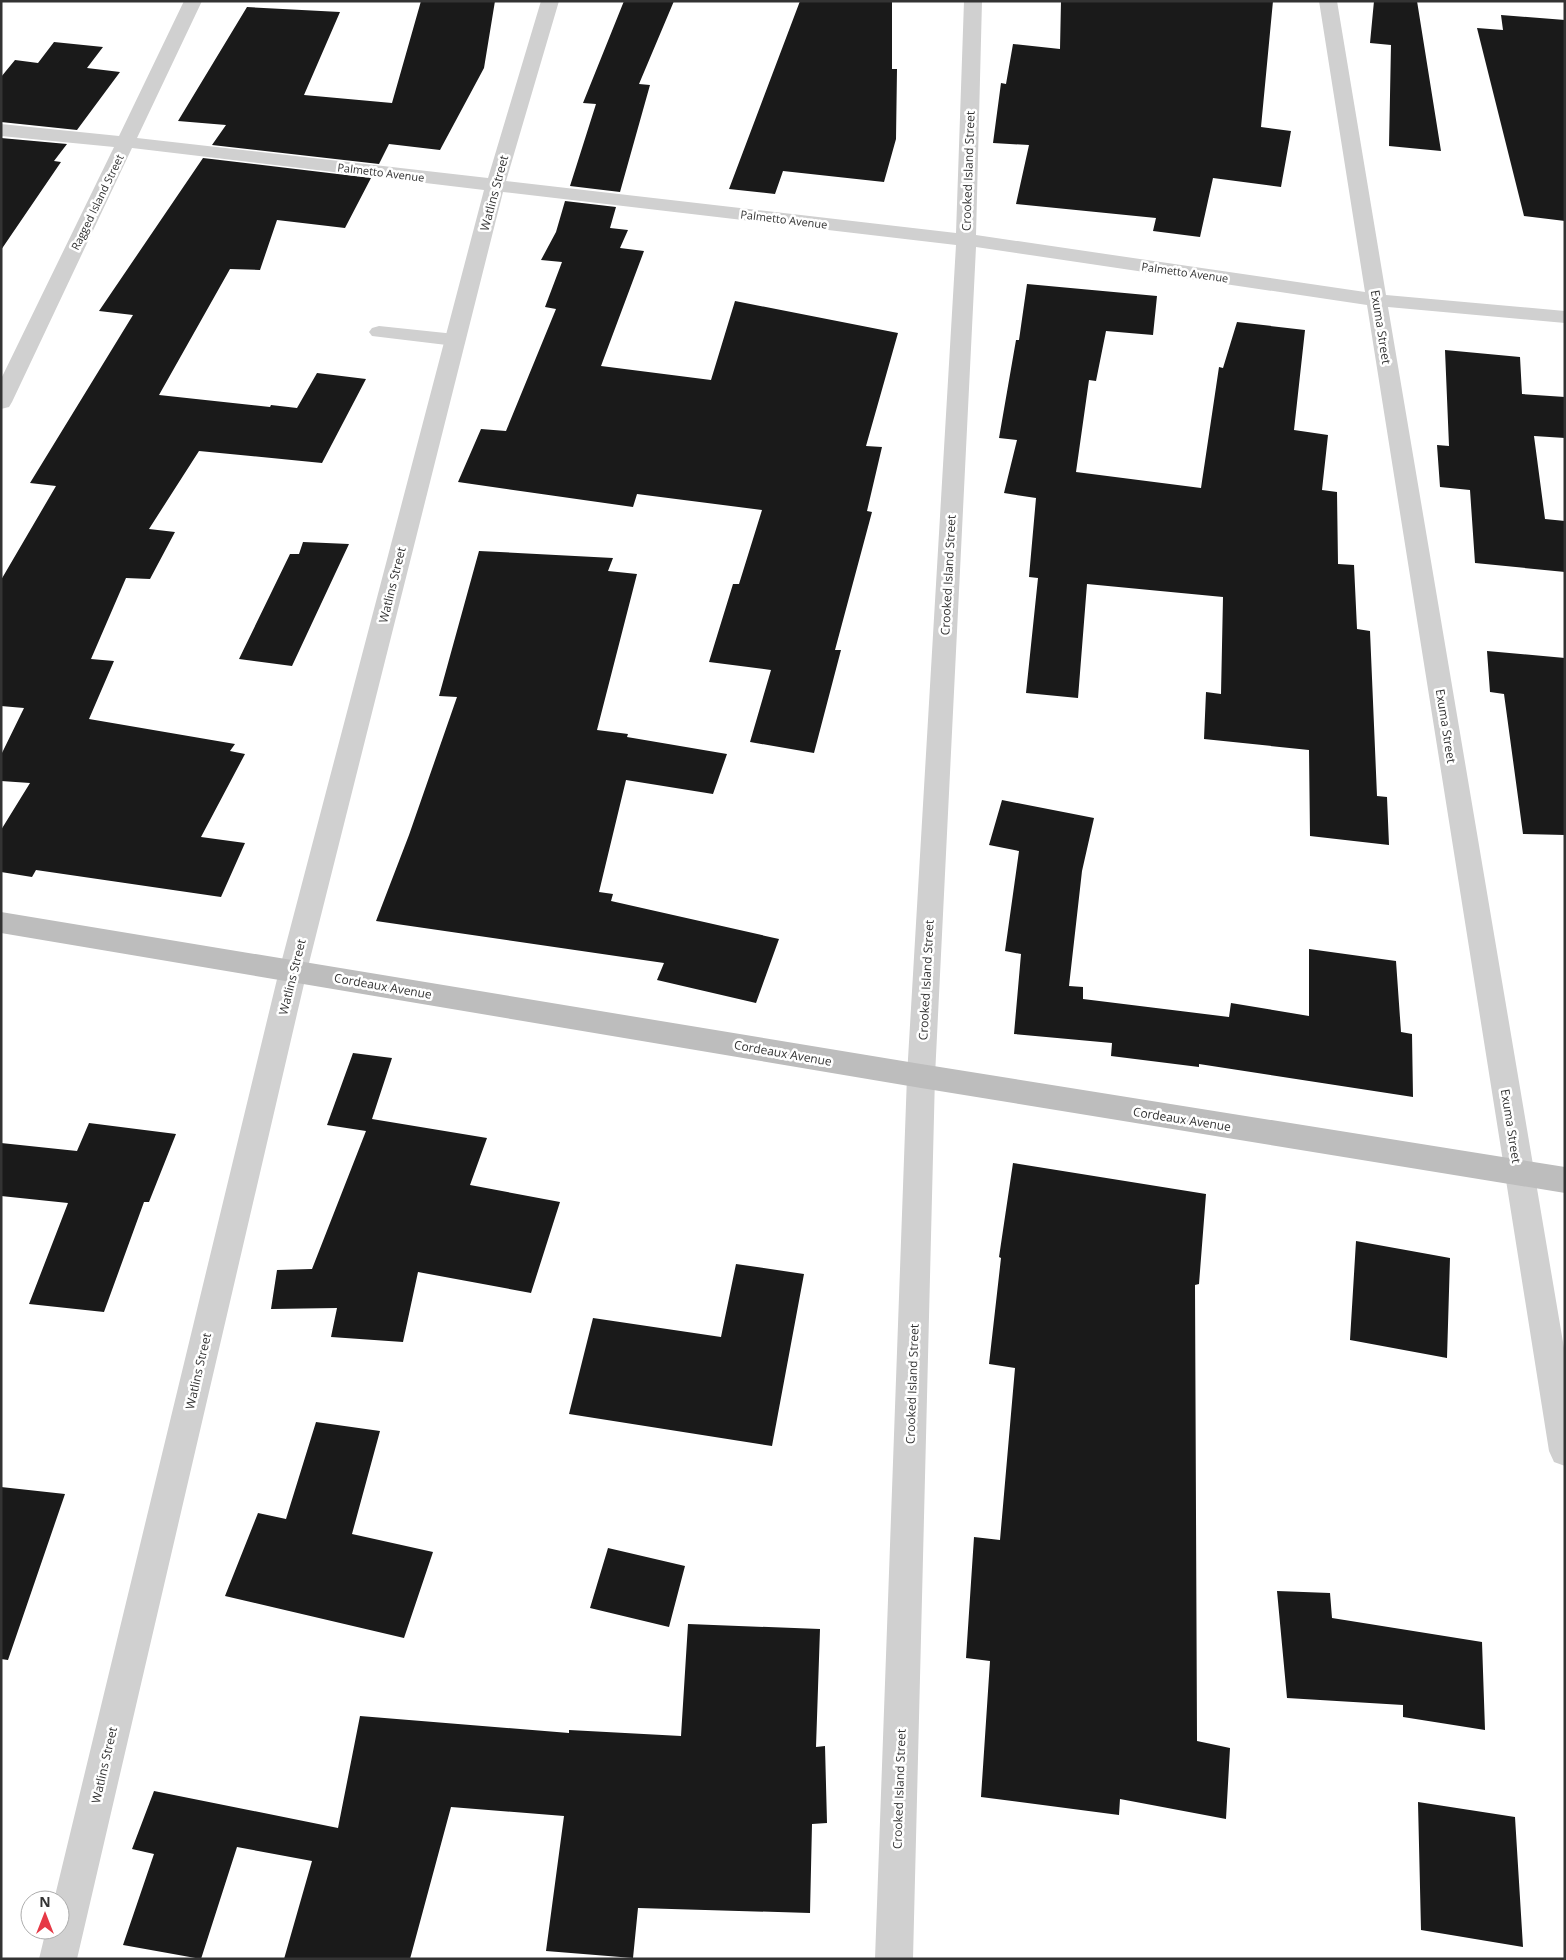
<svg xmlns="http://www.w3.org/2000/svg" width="1566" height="1960" viewBox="0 0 1566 1960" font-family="'Open Sans',sans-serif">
	<rect width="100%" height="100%" fill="#fff"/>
	<path fill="#1a1a1a" d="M 421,1 L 495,1 L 484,68 L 440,150 L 389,144 L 379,164 L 212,145 L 226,125 L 178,121 L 247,7 L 340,12 L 304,95 L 392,103 Z
		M 624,1 L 674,1 L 639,84 L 650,85 L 620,192 L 570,186 L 596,104 L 583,103 Z
		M 800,1 L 892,1 L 892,69 L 897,69 L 896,139 L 884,182 L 783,171 L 775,194 L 729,189 Z
		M 1061,1 L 1273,1 L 1261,127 L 1291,131 L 1281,187 L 1213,178 L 1200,237 L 1153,231 L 1156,218 L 1016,204 L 1029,145 L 993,143 L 1001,83 L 1006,84 L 1013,44 L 1060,49 Z
		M 1374,1 L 1417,1 L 1441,151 L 1389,146 L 1391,45 L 1370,43 Z
		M 1501,15 L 1565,20 L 1565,221 L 1524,216 L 1477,28 L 1503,30 Z
		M 54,42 L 103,47 L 87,68 L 120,72 L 77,130 L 1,122 L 1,77 L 15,60 L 38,63 Z
		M 1,138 L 67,144 L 54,161 L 61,162 L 1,250 Z
		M 203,158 L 371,178 L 345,228 L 277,220 L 260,270 L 230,269 L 159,395 L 270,407 L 271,405 L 297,408 L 317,373 L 366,379 L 322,463 L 199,451 L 149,529 L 175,532 L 150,579 L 126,578 L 91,659 L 114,661 L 89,719 L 235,744 L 230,751 L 245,754 L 201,837 L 245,843 L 221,897 L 36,870 L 32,877 L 1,872 L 1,830 L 30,783 L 1,781 L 1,755 L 24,708 L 1,706 L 1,580 L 56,486 L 30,483 L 133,315 L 99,311 Z
		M 565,201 L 616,207 L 610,228 L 628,230 L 620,248 L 644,251 L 601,366 L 711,380 L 735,301 L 898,333 L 866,446 L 882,447 L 867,511 L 872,512 L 835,650 L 841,650 L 814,753 L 750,742 L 771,670 L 709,662 L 733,584 L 739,584 L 762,510 L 637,494 L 633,507 L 458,482 L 481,429 L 506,431 L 556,309 L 545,307 L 562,262 L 541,260 L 556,232 Z
		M 1027,284 L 1157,296 L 1153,335 L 1106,331 L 1096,381 L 1089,380 L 1076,472 L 1201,488 L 1219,367 L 1223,368 L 1237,322 L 1305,330 L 1294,430 L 1328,435 L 1322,490 L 1337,492 L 1338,564 L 1354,565 L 1357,629 L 1370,631 L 1377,796 L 1387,797 L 1389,845 L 1310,836 L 1309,750 L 1204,739 L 1206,692 L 1221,694 L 1223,597 L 1087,584 L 1078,698 L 1026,693 L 1038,578 L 1029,577 L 1036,498 L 1004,493 L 1017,440 L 999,438 L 1016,340 L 1019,340 Z
		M 1445,350 L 1520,357 L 1522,394 L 1565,397 L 1565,438 L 1534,436 L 1545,519 L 1565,521 L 1565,572 L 1475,563 L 1470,490 L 1440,487 L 1437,445 L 1449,446 Z
		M 303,542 L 349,544 L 292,666 L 239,659 L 290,554 L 299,554 Z
		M 479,551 L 613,558 L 608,571 L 637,574 L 597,730 L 628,734 L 627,737 L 727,754 L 713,794 L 626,780 L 599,892 L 613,894 L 611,901 L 779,939 L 756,1003 L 657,980 L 664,963 L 376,921 L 409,835 L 457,697 L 439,696 Z
		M 1487,651 L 1565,658 L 1565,835 L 1523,834 L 1504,694 L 1490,692 Z
		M 1002,800 L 1094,818 L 1082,871 L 1069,986 L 1083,987 L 1083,999 L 1229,1017 L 1231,1003 L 1309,1016 L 1309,949 L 1396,961 L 1401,1032 L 1412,1034 L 1413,1097 L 1199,1064 L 1199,1067 L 1111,1056 L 1112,1043 L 1014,1034 L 1021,954 L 1005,951 L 1019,851 L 989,845 Z
		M 353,1053 L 392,1058 L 372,1119 L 487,1138 L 470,1185 L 560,1202 L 531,1293 L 418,1272 L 403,1342 L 331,1337 L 337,1308 L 271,1309 L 277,1270 L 312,1269 L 366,1131 L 327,1125 Z
		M 89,1123 L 176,1134 L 149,1202 L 144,1202 L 104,1312 L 29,1304 L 68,1203 L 1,1196 L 1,1143 L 77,1151 Z
		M 1013,1163 L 1206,1194 L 1199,1284 L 1195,1285 L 1197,1741 L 1230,1748 L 1226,1819 L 1120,1799 L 1119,1815 L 981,1797 L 990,1661 L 966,1658 L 974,1537 L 1000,1540 L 1015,1368 L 989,1364 L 1001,1258 L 999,1257 Z
		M 1356,1241 L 1450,1258 L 1447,1358 L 1350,1340 Z
		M 736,1264 L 804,1274 L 772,1446 L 569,1414 L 593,1318 L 721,1337 Z
		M 316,1422 L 380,1431 L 352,1534 L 433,1552 L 404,1638 L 225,1596 L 258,1513 L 286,1519 Z
		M 1,1487 L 65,1494 L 8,1660 L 1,1659 Z
		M 608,1548 L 685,1566 L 669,1627 L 590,1608 Z
		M 1277,1591 L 1330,1593 L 1332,1618 L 1482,1642 L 1485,1730 L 1403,1717 L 1403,1705 L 1287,1698 Z
		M 688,1624 L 820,1629 L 816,1747 L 825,1746 L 827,1823 L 812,1824 L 810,1913 L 638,1908 L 633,1958 L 546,1951 L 564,1816 L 451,1807 L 410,1959 L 284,1959 L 312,1861 L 237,1847 L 201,1959 L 123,1945 L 154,1854 L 132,1849 L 154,1791 L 338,1828 L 360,1716 L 569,1733 L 569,1730 L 681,1736 Z
		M 1418,1802 L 1515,1817 L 1523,1947 L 1421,1930 Z"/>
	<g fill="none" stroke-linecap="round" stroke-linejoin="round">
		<path fill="#d0d0d0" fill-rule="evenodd" d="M 379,326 L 455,334 L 462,336 L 465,340 L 462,344 L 455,346 L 372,336 L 369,332 L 372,328 Z"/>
		<path fill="#d0d0d0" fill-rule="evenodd" d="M 184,1 L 202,1 L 137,138 L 488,178 L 541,1 L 559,1 L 506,181 L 956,233 L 964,1 L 982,1 L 976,235 L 1365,292 L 1319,1 L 1337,1 L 1386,295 L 1565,311 L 1565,323 L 1388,307 L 1565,1354 L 1565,1466 L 1554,1462 L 1549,1451 L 1367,305 L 976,247 L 935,1076 L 913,1959 L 875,1959 L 907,1076 L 956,245 L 503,192 L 307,971 L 77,1959 L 39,1959 L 46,1930 L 60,1930 L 60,1900 L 54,1900 L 279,971 L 484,190 L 132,148 L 12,402 L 9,407 L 1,409 L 1,379 L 114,147 L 1,136 L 1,124 L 119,136 Z"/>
		<path fill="#bdbdbd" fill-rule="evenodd" d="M 1,912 L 921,1064 L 1565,1167 L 1565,1193 L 921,1088 L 1,933 Z"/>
	</g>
	<g text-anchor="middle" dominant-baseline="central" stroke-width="5" stroke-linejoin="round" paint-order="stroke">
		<g font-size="11" fill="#333" stroke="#fff">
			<text transform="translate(381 172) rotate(7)">Palmetto Avenue</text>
			<text transform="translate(97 202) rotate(-64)">Ragged Island Street</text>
			<text transform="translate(784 219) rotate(7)">Palmetto Avenue</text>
			<text transform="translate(1185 272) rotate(8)">Palmetto Avenue</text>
		</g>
		<g font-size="12" fill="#333" stroke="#fff">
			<text transform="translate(968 171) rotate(-88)">Crooked Island Street</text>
			<text transform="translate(494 193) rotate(-75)">Watlins Street</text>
			<text transform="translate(1381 327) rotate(81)">Exuma Street</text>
			<text transform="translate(948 575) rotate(-87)">Crooked Island Street</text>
			<text transform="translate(392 585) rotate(-76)">Watlins Street</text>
			<text transform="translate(1446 726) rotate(81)">Exuma Street</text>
			<text transform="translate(292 977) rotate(-76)">Watlins Street</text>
			<text transform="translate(926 980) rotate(-87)">Crooked Island Street</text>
			<text transform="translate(383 986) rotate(10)">Cordeaux Avenue</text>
			<text transform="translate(783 1053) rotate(10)">Cordeaux Avenue</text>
			<text transform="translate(1182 1119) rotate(9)">Cordeaux Avenue</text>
			<text transform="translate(1511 1126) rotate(81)">Exuma Street</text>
			<text transform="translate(198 1371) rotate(-77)">Watlins Street</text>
			<text transform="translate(912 1384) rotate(-88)">Crooked Island Street</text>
			<text transform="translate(104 1765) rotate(-77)">Watlins Street</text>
			<text transform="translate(899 1789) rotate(-88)">Crooked Island Street</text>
		</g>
	</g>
	<rect width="1566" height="1960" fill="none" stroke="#333333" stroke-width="5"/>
	<g transform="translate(45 1915)"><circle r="24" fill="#ffffff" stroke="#adadad"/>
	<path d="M0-4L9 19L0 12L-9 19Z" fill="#e63946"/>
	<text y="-8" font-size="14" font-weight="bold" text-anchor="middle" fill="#333333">N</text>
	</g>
</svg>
